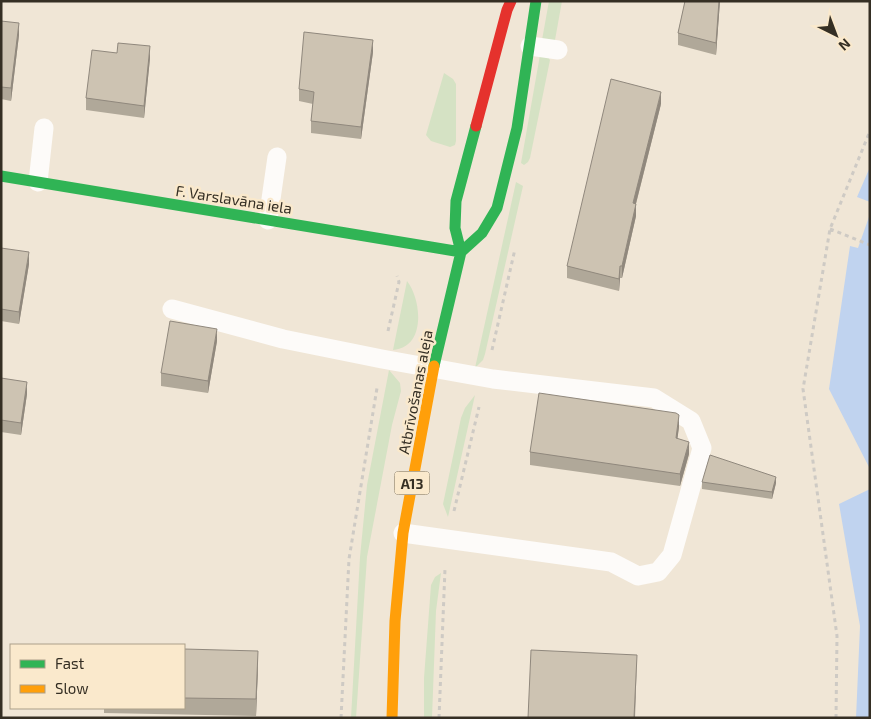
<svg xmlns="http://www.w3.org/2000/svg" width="871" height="719" viewBox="0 0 871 719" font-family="'Exo 2',sans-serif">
	<rect width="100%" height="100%" fill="#f0e6d6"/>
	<path fill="#d5e2c4" d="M 549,1 L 562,1 L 555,40 L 542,40 Z
		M 540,55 L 547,56 L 550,60 L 530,158 L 528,162 L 524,165 L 521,163 Z
		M 444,73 L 453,79 L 456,84 L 456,141 L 455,145 L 450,147 L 431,141 L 426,135 Z
		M 516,182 L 523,186 L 485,354 L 483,360 L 475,368 Z
		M 407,281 C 422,300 426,348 393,350 Z
		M 389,370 L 400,383 L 401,391 L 392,425 L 367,557 L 356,718 L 351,718 L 360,557 L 367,485 Z
		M 475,395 L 448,517 L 443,504 L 461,418 L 465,408 Z
		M 441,573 L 436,611 L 432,718 L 424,718 L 424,678 L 431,585 L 435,577 Z"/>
	<path fill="#c0d3ef" d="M 870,167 L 870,202 L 857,197 Z
		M 870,214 L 870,469 L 829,389 L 850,246 L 858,248 Z
		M 870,489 L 870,718 L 856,718 L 860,626 L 839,504 Z"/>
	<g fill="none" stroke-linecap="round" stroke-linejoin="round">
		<path stroke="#cecac4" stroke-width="3" stroke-dasharray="4 4" stroke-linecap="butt" d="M 830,229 L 870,245
			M 388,331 L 399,282 L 397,276
			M 492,350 L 515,249
			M 454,511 L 479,407
			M 341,718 L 349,559 L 377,388
			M 439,718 L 445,569
			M 836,718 L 837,636 L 803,389 L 830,229 L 870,131"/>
		<path stroke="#fdfbf9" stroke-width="19" d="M 530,46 L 558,50
			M 38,182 L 44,128
			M 268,220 L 277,157
			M 172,309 L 283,339 L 382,359 L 493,379 L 654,398 L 691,421 L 702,448 L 672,555 L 658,572 L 638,576 L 611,562 L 403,533"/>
		<path stroke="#30b455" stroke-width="11" d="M 1,176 L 461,252
			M 461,252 L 482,233 L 497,208 L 517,128 L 536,1
			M 434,366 L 461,252 L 455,228 L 456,201 L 476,126"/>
		<path stroke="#ff9f0a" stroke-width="11" d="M 392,718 L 395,621 L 403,533 L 434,366"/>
		<path stroke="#e5322d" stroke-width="11" d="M 476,126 L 507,10 L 511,1"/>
	</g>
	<path fill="#b0a899" d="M 685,1 L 720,1 L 716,55 L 678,45 L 678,33 Z
		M 1,21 L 19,35 L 11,101 L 1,99 Z
		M 373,52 L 361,139 L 311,133 L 311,121 L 313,104 L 299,101 L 299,89 Z
		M 150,58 L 144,118 L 86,110 L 86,98 Z
		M 661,104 L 636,204 L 636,216 L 622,278 L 620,278 L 619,291 L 567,278 L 567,266 Z
		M 1,248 L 29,264 L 19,324 L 1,321 Z
		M 217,341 L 208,393 L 161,386 L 161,373 Z
		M 1,378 L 27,394 L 21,435 L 1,432 Z
		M 679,427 L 677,439 L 689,454 L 680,486 L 530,465 L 530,452 Z
		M 702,482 L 776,483 L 772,499 L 702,489 Z
		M 184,649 L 258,667 L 256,716 L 104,713 L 104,708 L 184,708 Z"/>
	<path fill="#90887d" d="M 719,1 L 720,1 L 716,55 L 716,43 Z
		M 19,23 L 19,35 L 11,101 L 11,88 Z
		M 373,40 L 373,52 L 361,139 L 361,127 Z
		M 150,46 L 150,58 L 144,118 L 144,106 Z
		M 661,92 L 661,104 L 633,215 L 633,203 Z
		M 636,204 L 636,216 L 622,278 L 622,266 Z
		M 29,252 L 29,264 L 19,324 L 19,312 Z
		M 620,266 L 620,278 L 619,291 L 619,279 Z
		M 217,329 L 217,341 L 208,393 L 208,381 Z
		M 27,382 L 27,394 L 21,435 L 21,423 Z
		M 679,415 L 679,427 L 676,450 L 676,438 Z
		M 689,442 L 689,454 L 680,486 L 680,474 Z
		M 776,477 L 776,483 L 772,499 L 772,492 Z
		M 258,651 L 258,667 L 256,716 L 256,699 Z
		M 637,655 L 635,718 L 634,718 Z"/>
	<path fill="#cdc3b2" stroke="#90887d" d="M 685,1 L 719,1 L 716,43 L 678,33 Z
		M 1,21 L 19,23 L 11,88 L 1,87 Z
		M 304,32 L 373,40 L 361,127 L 311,121 L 314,92 L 299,89 Z
		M 118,43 L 150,46 L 144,106 L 86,98 L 92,50 L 117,53 Z
		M 611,79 L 661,92 L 633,203 L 636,204 L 622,266 L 620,266 L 619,279 L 567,266 Z
		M 1,248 L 29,252 L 19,312 L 1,309 Z
		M 170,321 L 217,329 L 208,381 L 161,373 Z
		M 1,378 L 27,382 L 21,423 L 1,420 Z
		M 539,393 L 676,413 L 679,415 L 676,438 L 689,442 L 680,474 L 530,452 Z
		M 710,455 L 776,477 L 772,492 L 702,482 Z
		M 184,649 L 258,651 L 256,699 L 184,698 Z
		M 531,650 L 637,655 L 634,718 L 528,718 Z"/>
	<g text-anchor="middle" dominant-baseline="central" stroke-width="5" stroke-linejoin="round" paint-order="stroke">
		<rect fill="#fae9cc" stroke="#706756" stroke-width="1" x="394.5" y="471.5" width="35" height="23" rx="4"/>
		<g font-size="14" font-weight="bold" fill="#352f24">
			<text x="412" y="483">A13</text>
		</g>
		<g font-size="15" fill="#352f24" stroke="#fae9cc">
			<text transform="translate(234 199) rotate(9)">F. Varslavāna iela</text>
			<text transform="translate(415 392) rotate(-79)">Atbrīvošanas aleja</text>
		</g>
	</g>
	<rect width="871" height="719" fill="none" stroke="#352f24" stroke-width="5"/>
	<rect x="10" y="644" width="175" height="65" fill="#fae9cc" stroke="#ab9f89"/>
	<rect x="20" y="660" width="25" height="8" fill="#30b455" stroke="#ab9f89"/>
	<text x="55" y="669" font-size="15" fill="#352f24">Fast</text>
	<rect x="20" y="685" width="25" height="8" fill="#ff9f0a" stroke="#ab9f89"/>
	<text x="55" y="694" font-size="15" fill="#352f24">Slow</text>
	<g transform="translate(836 35) rotate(138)" stroke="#fae9cc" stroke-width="4" paint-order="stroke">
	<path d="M0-4L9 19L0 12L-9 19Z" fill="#352f24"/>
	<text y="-8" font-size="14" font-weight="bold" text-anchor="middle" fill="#352f24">N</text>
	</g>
</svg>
